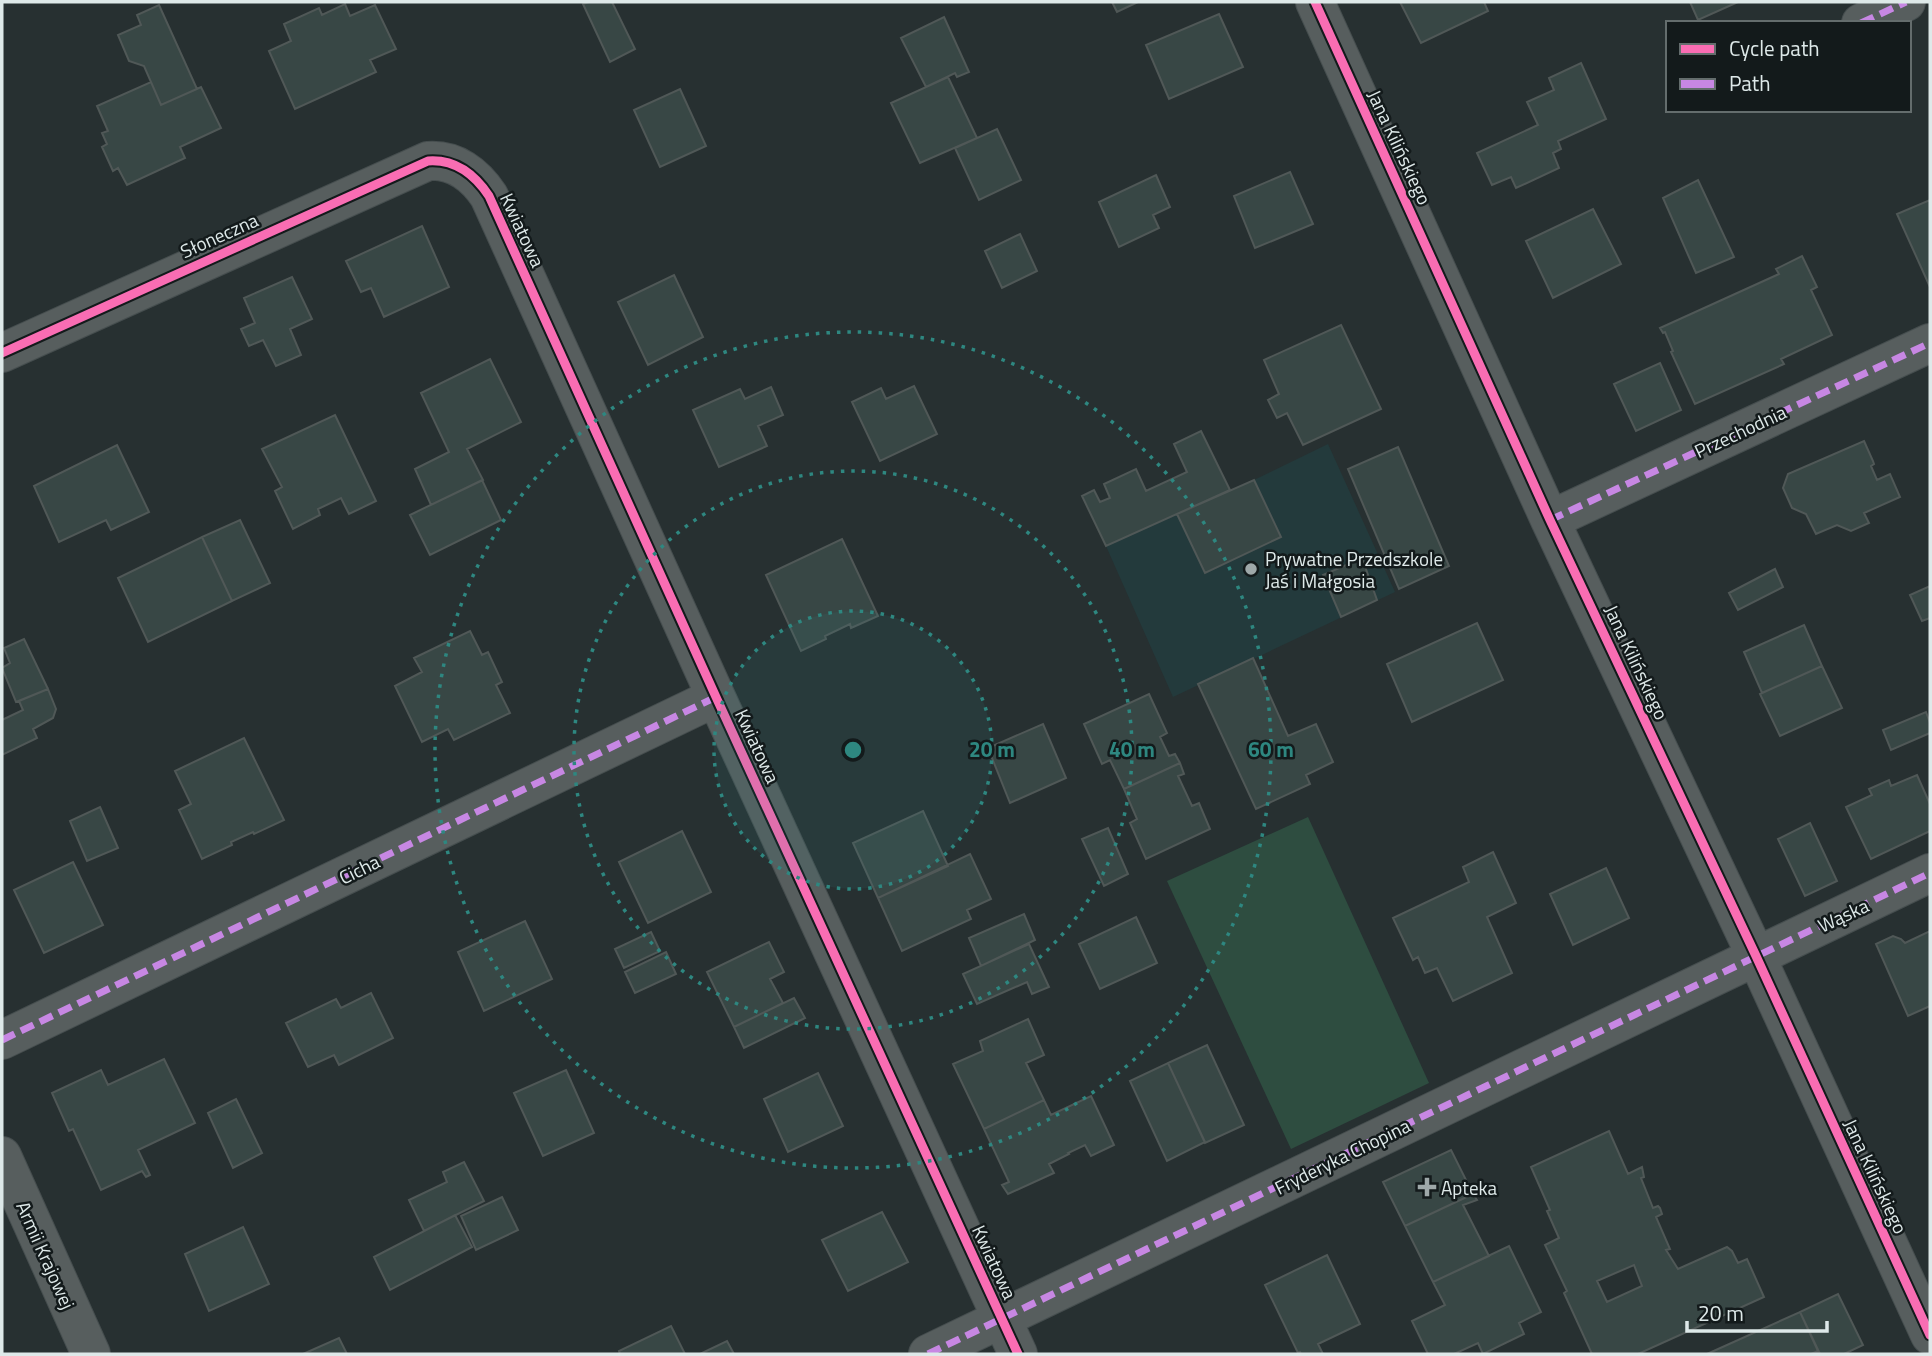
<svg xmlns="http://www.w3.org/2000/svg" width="1932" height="1356" viewBox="0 0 1932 1356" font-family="'Titillium Web',sans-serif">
	<rect width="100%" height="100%" fill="#273031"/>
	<path fill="#233a3c" d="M 1328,444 L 1395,592 L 1173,697 L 1106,546 L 1254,480 Z"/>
	<path fill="#2e4d40" d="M 1308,817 L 1429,1083 L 1291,1149 L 1167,881 Z"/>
	<path fill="#384745" stroke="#505857" stroke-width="2" fill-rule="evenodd" d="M 589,2 L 612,2 L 635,49 L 610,62 L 583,4 Z
		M 1112,2 L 1138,2 L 1117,12 Z
		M 1400,2 L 1484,2 L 1488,11 L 1421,43 Z
		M 1690,2 L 1738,2 L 1698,20 Z
		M 345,4 L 350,16 L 375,5 L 396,49 L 370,60 L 376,72 L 295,109 L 269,51 L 291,41 L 284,24 L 319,8 L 322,15 Z
		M 159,5 L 197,89 L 161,105 L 144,66 L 129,61 L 118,35 L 141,25 L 137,15 Z
		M 1219,14 L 1243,67 L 1169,99 L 1146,45 Z
		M 944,17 L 969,72 L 957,77 L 955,73 L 926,87 L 901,38 Z
		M 1581,63 L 1606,119 L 1558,141 L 1561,149 L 1553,153 L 1559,168 L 1516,188 L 1511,177 L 1492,185 L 1477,153 L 1538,125 L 1527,102 L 1554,90 L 1549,78 Z
		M 948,77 L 977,138 L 920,163 L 891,103 Z
		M 151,82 L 161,105 L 201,87 L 221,128 L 180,147 L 185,158 L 127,185 L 118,168 L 113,171 L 102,147 L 107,144 L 102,133 L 108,131 L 97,106 Z
		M 680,89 L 706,146 L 660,167 L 634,110 Z
		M 997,129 L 1021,180 L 979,200 L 955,148 Z
		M 1290,172 L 1313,224 L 1255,248 L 1234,196 Z
		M 1156,175 L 1170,207 L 1153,215 L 1159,228 L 1119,247 L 1099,202 Z
		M 1698,180 L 1734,257 L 1696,273 L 1663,198 Z
		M 1930,200 L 1930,287 L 1897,214 Z
		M 1593,209 L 1621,264 L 1553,298 L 1526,241 Z
		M 422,226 L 449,287 L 384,317 L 371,288 L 361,292 L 346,261 Z
		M 1020,234 L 1037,271 L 1002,288 L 985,251 Z
		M 1802,256 L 1817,287 L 1811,290 L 1832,335 L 1781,359 L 1784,364 L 1695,404 L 1671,352 L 1673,351 L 1665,332 L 1663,333 L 1660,328 L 1779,274 L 1776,269 Z
		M 674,275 L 703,337 L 648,365 L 618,302 Z
		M 292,277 L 312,319 L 290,329 L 301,355 L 276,366 L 263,340 L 249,346 L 241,329 L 255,323 L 244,298 Z
		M 1341,325 L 1381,409 L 1303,445 L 1287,413 L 1277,418 L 1268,400 L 1279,394 L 1264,360 Z
		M 490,359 L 521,422 L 467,449 L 483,480 L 431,505 L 415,469 L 449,452 L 421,393 Z
		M 1660,363 L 1681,410 L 1636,431 L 1614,384 Z
		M 914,386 L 937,434 L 880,461 L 852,402 L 881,388 L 886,399 Z
		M 771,387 L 783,415 L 758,426 L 767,446 L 719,467 L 693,410 L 740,389 L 745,399 Z
		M 335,415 L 376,501 L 349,514 L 341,498 L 318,509 L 320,515 L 293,529 L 275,491 L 282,487 L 262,449 Z
		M 1201,431 L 1230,490 L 1106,546 L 1082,496 L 1094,490 L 1100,502 L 1110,498 L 1104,484 L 1136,469 L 1146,491 L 1187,472 L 1174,444 Z
		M 1864,441 L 1873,461 L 1874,464 L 1871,466 L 1877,480 L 1890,474 L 1900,497 L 1864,513 L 1869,523 L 1851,531 L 1837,525 L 1816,534 L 1806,514 L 1792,508 L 1783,488 L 1788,474 Z
		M 117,445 L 149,512 L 111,530 L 106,520 L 59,542 L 34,486 Z
		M 1398,447 L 1449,566 L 1399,589 L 1348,469 Z
		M 482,480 L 501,520 L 430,555 L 410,515 Z
		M 1254,480 L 1281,537 L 1205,573 L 1177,514 Z
		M 240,520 L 270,583 L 232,601 L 202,537 Z
		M 202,537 L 232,601 L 148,642 L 118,578 Z
		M 842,539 L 878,616 L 851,628 L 850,624 L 825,636 L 826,639 L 801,651 L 766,575 Z
		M 1362,558 L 1377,600 L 1341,617 L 1323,575 Z
		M 1775,569 L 1783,587 L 1738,610 L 1729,593 Z
		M 1930,586 L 1930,618 L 1922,621 L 1910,595 Z
		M 1477,623 L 1503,680 L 1412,722 L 1387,664 Z
		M 1804,625 L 1822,666 L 1762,693 L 1744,652 Z
		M 470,631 L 482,655 L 488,652 L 502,682 L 496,685 L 510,713 L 454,740 L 448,729 L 422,742 L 395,686 L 422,672 L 414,658 Z
		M 24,639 L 48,689 L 16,702 L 2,668 L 10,663 L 4,648 Z
		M 1253,658 L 1288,736 L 1316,724 L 1333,762 L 1306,775 L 1310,784 L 1256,809 L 1198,684 Z
		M 1822,666 L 1842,708 L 1780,736 L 1760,694 Z
		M 48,689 L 56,709 L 53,718 L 33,729 L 37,738 L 2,755 L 2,720 L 23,710 L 19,701 Z
		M 1149,694 L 1167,733 L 1160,737 L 1169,756 L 1175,754 L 1180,763 L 1124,789 L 1110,760 L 1102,764 L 1084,724 Z
		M 1926,712 L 1930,723 L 1930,733 L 1891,750 L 1883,730 Z
		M 1043,724 L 1066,778 L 1010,803 L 988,748 Z
		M 244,738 L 284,820 L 254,834 L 253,832 L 231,842 L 232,845 L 202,859 L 179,810 L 191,804 L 175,771 Z
		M 1180,763 L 1184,774 L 1178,776 L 1192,806 L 1199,803 L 1210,829 L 1146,859 L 1130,823 L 1137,819 L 1124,789 Z
		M 1917,775 L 1930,804 L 1930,831 L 1871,859 L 1846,807 L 1872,795 L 1869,789 L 1889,780 L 1891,786 Z
		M 100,807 L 118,848 L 87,861 L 70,821 Z
		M 923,811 L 948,866 L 878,898 L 853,843 Z
		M 1810,823 L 1837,881 L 1805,896 L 1778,839 Z
		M 1108,828 L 1128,874 L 1104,886 L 1082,839 Z
		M 682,831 L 711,892 L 648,923 L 619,862 Z
		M 1493,852 L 1516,903 L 1487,917 L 1512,973 L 1453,1001 L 1437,968 L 1425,973 L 1418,957 L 1413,960 L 1393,918 L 1469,882 L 1463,867 Z
		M 970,854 L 991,899 L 967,910 L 971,919 L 902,951 L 878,898 Z
		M 73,862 L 103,925 L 44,953 L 14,890 Z
		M 1606,868 L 1629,918 L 1573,945 L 1550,894 Z
		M 1024,914 L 1035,940 L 981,966 L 969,938 Z
		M 1136,917 L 1157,963 L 1100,989 L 1079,944 Z
		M 525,921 L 552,979 L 484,1011 L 458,952 Z
		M 1930,931 L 1930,1006 L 1908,1016 L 1876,944 L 1893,936 L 1901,939 L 1905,943 Z
		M 651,932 L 660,951 L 624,968 L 615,949 Z
		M 769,942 L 784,972 L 770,979 L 783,1003 L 734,1027 L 707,972 Z
		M 1029,944 L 1049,987 L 1032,994 L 1027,982 L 977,1004 L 963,974 Z
		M 666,952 L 676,974 L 635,993 L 625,972 Z
		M 371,993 L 393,1038 L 339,1065 L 334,1055 L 308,1067 L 286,1023 L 336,999 L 341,1008 Z
		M 794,998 L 805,1018 L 744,1048 L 734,1027 Z
		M 1028,1019 L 1044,1055 L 1026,1063 L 1044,1100 L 984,1129 L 953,1064 L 983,1051 L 980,1041 Z
		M 1207,1045 L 1244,1125 L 1205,1143 L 1168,1063 Z
		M 164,1059 L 195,1123 L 138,1150 L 150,1175 L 146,1177 L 142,1171 L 101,1190 L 73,1129 L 69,1131 L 52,1093 L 101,1070 L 108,1085 Z
		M 1168,1063 L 1205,1142 L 1167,1161 L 1130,1081 Z
		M 566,1070 L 594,1133 L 543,1156 L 514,1093 Z
		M 818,1073 L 843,1126 L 788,1152 L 764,1099 Z
		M 1091,1096 L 1114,1145 L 1091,1156 L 1085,1145 L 1068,1153 L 1069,1154 L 1049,1164 L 1054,1173 L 1008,1194 L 1002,1185 L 1009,1182 L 984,1129 L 1044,1100 L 1051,1115 Z
		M 236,1099 L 262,1153 L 233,1168 L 208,1113 Z
		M 1609,1131 L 1628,1174 L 1642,1167 L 1644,1177 L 1641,1178 L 1653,1208 L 1658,1206 L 1660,1208 L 1662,1214 L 1656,1217 L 1670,1249 L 1666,1250 L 1678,1269 L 1727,1247 L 1732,1251 L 1738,1263 L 1747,1259 L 1764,1297 L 1638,1354 L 1592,1354 L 1564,1293 L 1567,1291 L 1545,1245 L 1559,1238 L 1547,1211 L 1550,1210 L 1531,1167 ZM 1634,1265 L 1642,1286 L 1607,1302 L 1597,1281 Z
		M 1451,1150 L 1473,1194 L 1405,1226 L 1383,1182 Z
		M 464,1162 L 484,1201 L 424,1231 L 409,1200 L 447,1182 L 443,1172 Z
		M 1473,1194 L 1477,1200 L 1463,1205 L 1489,1256 L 1433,1282 L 1405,1226 Z
		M 502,1197 L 518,1230 L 476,1250 L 461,1216 Z
		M 882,1212 L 908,1262 L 848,1291 L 822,1240 Z
		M 455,1215 L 472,1247 L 390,1290 L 374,1257 Z
		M 243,1227 L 269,1284 L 209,1311 L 185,1254 Z
		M 1509,1246 L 1541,1312 L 1519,1323 L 1524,1334 L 1483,1354 L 1478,1343 L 1454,1354 L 1428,1354 L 1412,1321 L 1445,1305 L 1433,1282 Z
		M 1327,1255 L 1360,1324 L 1318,1344 L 1323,1354 L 1301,1354 L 1300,1352 L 1298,1353 L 1265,1285 Z
		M 1838,1294 L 1863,1345 L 1844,1354 L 1820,1354 L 1800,1312 Z
		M 1800,1312 L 1818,1351 L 1811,1354 L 1707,1354 Z
		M 671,1326 L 685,1354 L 620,1354 L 619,1351 Z
		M 339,1338 L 347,1354 L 303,1354 Z
		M 727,1341 L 734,1354 L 700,1354 Z"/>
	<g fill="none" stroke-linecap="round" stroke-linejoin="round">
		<g stroke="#464e4f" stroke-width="40">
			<path id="minor" d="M 1315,2 L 1550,520 L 1756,956 L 1930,1335
				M 1861,23 L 1906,2
				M 2,353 L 428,161 C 455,159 475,175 489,196 L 716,697 L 1018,1354
				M 1550,520 L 1930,343
				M 2,1040 L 716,697
				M 2,1156 L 91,1354
				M 928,1354 L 1930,873"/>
		</g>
		<use href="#minor" stroke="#575e5e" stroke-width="38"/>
		<path stroke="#c787e3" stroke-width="7" stroke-dasharray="14 7" stroke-linecap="butt" d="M 1861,23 L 1906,2
			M 1550,520 L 1930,343
			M 2,1040 L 716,697
			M 928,1354 L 1930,873"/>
		<g stroke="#131a1b" stroke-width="13">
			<path id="cycleway" d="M 1315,2 L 1550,520 L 1756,956 L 1930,1335
				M 2,353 L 428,161 C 455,159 475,175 489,196 L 716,697 L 1018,1354"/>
		</g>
		<use href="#cycleway" stroke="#f96db3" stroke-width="9"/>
	</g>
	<circle cx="853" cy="750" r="139" fill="#2e8780" fill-opacity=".12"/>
	<g fill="none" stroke="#2e8780" stroke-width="3.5" stroke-dasharray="3.5 7">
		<circle cx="853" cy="750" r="139"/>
		<circle cx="853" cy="750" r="279"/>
		<circle cx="853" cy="750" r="418"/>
	</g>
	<g fill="#9ea8a9" stroke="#131a1b" stroke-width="2.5">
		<circle cx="1251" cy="569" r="7"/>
		<path d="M1423.5 1176.5h7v7h7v7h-7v7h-7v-7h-7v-7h7z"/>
	</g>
	<g text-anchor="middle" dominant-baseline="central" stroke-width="5" stroke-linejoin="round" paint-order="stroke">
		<g font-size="19" fill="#dee9e9" stroke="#131a1b">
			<text transform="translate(1400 147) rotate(65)">Jana Kilińskiego</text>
			<text transform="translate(523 230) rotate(65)">Kwiatowa</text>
			<text transform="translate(219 235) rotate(-24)">Słoneczna</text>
			<text transform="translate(1740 431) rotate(-25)">Przechodnia</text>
			<text transform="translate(1637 662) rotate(65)">Jana Kilińskiego</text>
			<text transform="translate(758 746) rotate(65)">Kwiatowa</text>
			<text transform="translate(359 869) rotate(-26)">Cicha</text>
			<text transform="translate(1843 915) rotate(-25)">Wąska</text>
			<text transform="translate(1342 1156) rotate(-26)">Fryderyka Chopina</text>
			<text transform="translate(1876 1176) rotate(65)">Jana Kilińskiego</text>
			<text transform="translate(46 1255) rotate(66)">Armii Krajowej</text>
			<text transform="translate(995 1262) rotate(65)">Kwiatowa</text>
		</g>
		<g font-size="19" fill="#dee9e9" stroke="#131a1b" text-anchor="start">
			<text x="1265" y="558">Prywatne Przedszkole<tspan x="1265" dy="22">Jaś i Małgosia</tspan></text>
			<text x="1441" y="1187">Apteka</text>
		</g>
	</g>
	<circle cx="853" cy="750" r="10" fill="#2e8780" stroke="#131a1b" stroke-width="3.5"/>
	<g font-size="21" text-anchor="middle" font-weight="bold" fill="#2e8780" stroke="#131a1b" stroke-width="5" stroke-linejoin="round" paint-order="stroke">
		<text x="992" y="757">20 m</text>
		<text x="1132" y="757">40 m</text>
		<text x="1271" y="757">60 m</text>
	</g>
	<rect width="1932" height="1356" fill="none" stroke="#dee9e9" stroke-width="7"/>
	<rect x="1666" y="21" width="245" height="91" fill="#131a1b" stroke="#646d6d" stroke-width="2"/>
	<rect x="1680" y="44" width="35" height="10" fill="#f96db3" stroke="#646d6d" stroke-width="2"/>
	<text x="1729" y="56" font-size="21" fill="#dee9e9">Cycle path</text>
	<rect x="1680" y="79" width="35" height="10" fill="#c787e3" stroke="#646d6d" stroke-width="2"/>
	<text x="1729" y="91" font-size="21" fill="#dee9e9">Path</text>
	<path d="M1687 1321v10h140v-10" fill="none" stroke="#dee9e9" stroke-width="3.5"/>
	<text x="1698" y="1321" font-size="21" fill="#dee9e9" stroke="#131a1b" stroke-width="5" paint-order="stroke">20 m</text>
</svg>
